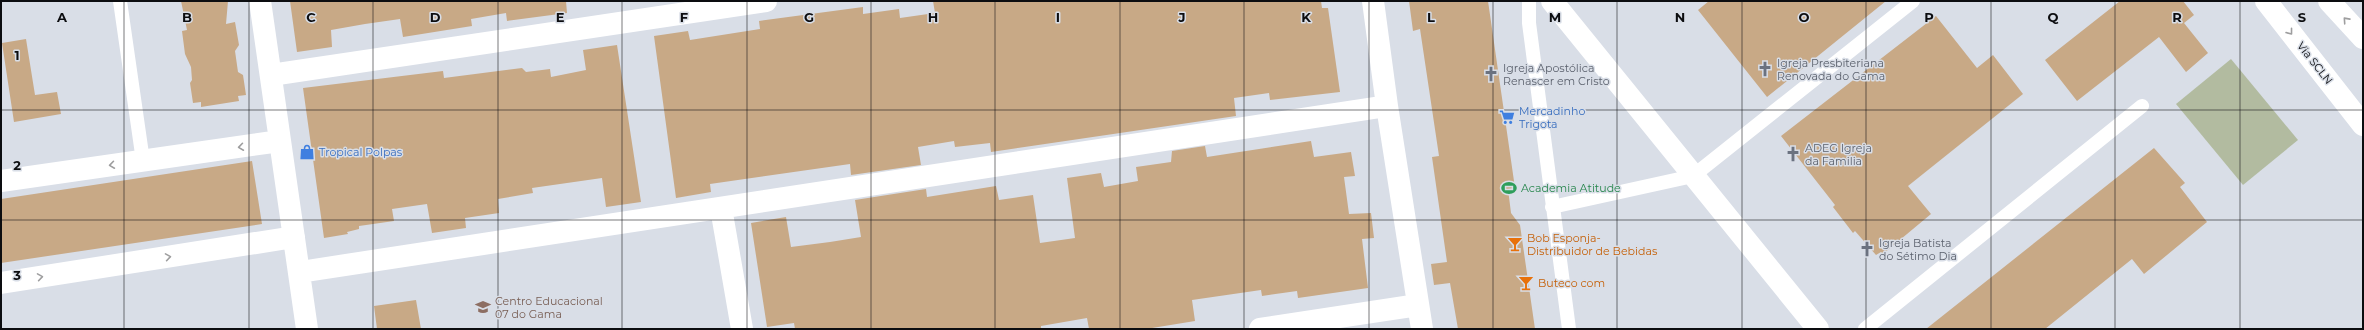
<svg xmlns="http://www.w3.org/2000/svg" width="2364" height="330" viewBox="0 0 2364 330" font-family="Montserrat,sans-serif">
	<rect width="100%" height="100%" fill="#d9dee7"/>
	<path fill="#b2bba0" d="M 2231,59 L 2298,140 L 2243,185 L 2176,104 Z"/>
	<path fill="#c8a986" d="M 181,1 L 228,1 L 226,24 L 235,22 L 239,45 L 235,51 L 238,72 L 243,75 L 246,95 L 238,96 L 239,101 L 201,107 L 201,102 L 193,103 L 190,83 L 192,80 L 191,67 L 185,54 L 182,31 L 187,30 Z
		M 290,1 L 566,1 L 567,13 L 507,21 L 506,13 L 471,19 L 472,26 L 403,37 L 400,19 L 365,24 L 331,30 L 332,47 L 297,52 Z
		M 933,1 L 1321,1 L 1322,8 L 1328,8 L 1340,92 L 1270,100 L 1269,93 L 1234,98 L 1236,116 L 991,152 L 990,143 L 955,147 L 954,141 L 918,147 L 921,165 L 851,175 L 850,164 L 710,184 L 711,192 L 676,198 L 654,36 L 688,31 L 690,40 L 760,29 L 759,21 L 863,7 L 863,14 L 899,9 L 900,18 L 935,13 Z
		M 1409,1 L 1488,1 L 1515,188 L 1508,189 L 1511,213 L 1520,225 L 1535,329 L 1458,329 L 1450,283 L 1434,285 L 1431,264 L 1447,262 L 1432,157 L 1439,156 L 1420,29 L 1413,31 Z
		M 1709,1 L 1886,1 L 1767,97 L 1698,10 Z
		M 2120,1 L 2183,1 L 2194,15 L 2184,23 L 2208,53 L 2186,72 L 2159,37 L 2077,101 L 2045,60 Z
		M 1936,16 L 1977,68 L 1993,55 L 2023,94 L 1908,186 L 1931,214 L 1883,254 L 1881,252 L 1876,255 L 1855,231 L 1853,233 L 1833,207 L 1835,205 L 1781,136 Z
		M 26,39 L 35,95 L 57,92 L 61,114 L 14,122 L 2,43 Z
		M 617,45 L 641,202 L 606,207 L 602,178 L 532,188 L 533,193 L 498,199 L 499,213 L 465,218 L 466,228 L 432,233 L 427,204 L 392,209 L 394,221 L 359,226 L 359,229 L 347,232 L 348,234 L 324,238 L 303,88 L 443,71 L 444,78 L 522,68 L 526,72 L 550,69 L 551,77 L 586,70 L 583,50 Z
		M 1311,141 L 1314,157 L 1351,152 L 1355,176 L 1344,177 L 1349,214 L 1371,213 L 1374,238 L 1362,239 L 1368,288 L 1298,298 L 1297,291 L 1262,296 L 1261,290 L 1192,300 L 1195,321 L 1146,329 L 1089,329 L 1087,318 L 1041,326 L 1041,329 L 795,329 L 794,323 L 767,327 L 751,223 L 786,217 L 791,247 L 830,242 L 861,237 L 855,200 L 926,189 L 927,197 L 996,186 L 999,200 L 1033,195 L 1040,243 L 1075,238 L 1067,178 L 1101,173 L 1104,187 L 1138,181 L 1136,167 L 1171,162 L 1172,151 L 1205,146 L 1207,157 Z
		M 2154,148 L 2185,183 L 2180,187 L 2207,222 L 2144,274 L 2132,259 L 2045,329 L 1926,329 Z
		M 252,161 L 262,224 L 1,263 L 1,199 Z
		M 416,300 L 421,329 L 377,329 L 374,306 Z"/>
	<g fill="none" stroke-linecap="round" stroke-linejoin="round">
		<path stroke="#fff" stroke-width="14" d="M 120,1 L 143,161
			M 1529,1 L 1529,23 L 1569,329
			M 1552,207 L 1693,176 L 1913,1
			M 1865,329 L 2142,106"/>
		<path stroke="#fff" stroke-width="22" d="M 260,1 L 307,329
			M 1373,1 L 1387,106 L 1422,329
			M 271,75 L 766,1
			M 1,181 L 280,141
			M 721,208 L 742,329
			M 300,272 L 1387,106
			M 1,283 L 294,237
			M 1260,329 L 1418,305"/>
		<path stroke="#fff" stroke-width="22" d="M 1552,1 L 1818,329"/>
		<path stroke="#fff" stroke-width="22" d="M 2266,1 L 2363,125
			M 2329,1 L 2363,38"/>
	</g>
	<defs><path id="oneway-chevron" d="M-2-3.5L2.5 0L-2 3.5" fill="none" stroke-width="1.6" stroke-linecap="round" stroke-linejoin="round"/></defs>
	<g stroke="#9e9e9f">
		<use href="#oneway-chevron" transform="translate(2346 20) rotate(-132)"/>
		<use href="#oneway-chevron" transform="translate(2290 32) rotate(52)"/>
		<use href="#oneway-chevron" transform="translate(241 147) rotate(172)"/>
		<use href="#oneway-chevron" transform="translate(112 165) rotate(172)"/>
		<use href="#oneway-chevron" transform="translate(168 257) rotate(-9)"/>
		<use href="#oneway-chevron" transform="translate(40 277) rotate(-9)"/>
	</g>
	<path fill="none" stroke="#0c0d10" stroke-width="1" stroke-opacity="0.55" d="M 124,1 L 124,329M 249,1 L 249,329M 373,1 L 373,329M 498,1 L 498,329M 622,1 L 622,329M 747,1 L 747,329M 871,1 L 871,329M 995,1 L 995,329M 1120,1 L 1120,329M 1244,1 L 1244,329M 1369,1 L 1369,329M 1493,1 L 1493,329M 1617,1 L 1617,329M 1742,1 L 1742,329M 1866,1 L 1866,329M 1991,1 L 1991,329M 2115,1 L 2115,329M 2240,1 L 2240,329M 1,110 L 2363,110M 1,220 L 2363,220"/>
	<defs>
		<g id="church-bare" transform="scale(1.2)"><path d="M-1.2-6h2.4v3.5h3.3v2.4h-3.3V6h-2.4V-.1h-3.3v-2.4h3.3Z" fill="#6b7280" stroke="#d9dee7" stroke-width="2.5" paint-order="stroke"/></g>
		<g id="supermarket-bare" transform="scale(1.2)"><path d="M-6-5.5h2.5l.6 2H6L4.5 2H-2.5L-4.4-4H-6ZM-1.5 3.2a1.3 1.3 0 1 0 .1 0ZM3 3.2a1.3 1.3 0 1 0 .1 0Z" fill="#3f7fe0" stroke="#d9dee7" stroke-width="2.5" paint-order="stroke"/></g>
		<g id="shop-bare" transform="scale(1.2)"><path d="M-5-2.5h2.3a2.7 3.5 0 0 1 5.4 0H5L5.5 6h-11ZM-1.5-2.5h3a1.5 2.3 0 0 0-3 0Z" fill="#3f7fe0" stroke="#d9dee7" stroke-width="2.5" paint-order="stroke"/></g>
		<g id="stadium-bare" transform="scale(1.2)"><path d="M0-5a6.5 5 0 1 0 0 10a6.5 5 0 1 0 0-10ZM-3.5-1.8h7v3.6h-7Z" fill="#2e9e5b" stroke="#d9dee7" stroke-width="2.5" paint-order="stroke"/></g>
		<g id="bar-bare" transform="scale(1.2)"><path d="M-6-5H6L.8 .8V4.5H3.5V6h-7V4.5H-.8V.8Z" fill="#e8710a" stroke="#d9dee7" stroke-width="2.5" paint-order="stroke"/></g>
		<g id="school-bare" transform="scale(1.2)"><path d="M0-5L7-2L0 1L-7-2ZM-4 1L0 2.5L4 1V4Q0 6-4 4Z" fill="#8d6e63" stroke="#d9dee7" stroke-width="2.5" paint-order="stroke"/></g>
	</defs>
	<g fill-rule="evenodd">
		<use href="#church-bare" x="1765" y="69"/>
		<use href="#church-bare" x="1491" y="74"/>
		<use href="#supermarket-bare" x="1507" y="117"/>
		<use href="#shop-bare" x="307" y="152"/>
		<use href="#church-bare" x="1793" y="154"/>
		<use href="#stadium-bare" x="1509" y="188"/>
		<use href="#bar-bare" x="1515" y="244"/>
		<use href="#church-bare" x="1867" y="249"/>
		<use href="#bar-bare" x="1526" y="283"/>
		<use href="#school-bare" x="483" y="307"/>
	</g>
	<g text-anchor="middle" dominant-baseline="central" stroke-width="3" stroke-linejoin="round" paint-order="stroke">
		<g font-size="11" fill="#5b616d" stroke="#d9dee7" text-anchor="start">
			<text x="1777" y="63">Igreja Presbiteriana<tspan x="1777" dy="13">Renovada do Gama</tspan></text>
			<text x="1503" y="68">Igreja Apostólica<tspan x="1503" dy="13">Renascer em Cristo</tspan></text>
			<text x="1805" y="148">ADEG Igreja<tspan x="1805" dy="13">da Familia</tspan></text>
			<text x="1879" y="243">Igreja Batista<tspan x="1879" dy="13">do Sétimo Dia</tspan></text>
		</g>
		<g font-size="11" fill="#0c0d10" stroke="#d9dee7">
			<text transform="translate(2315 63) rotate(52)">Via SCLN</text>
		</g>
		<g font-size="11" fill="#366cbe" stroke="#d9dee7" text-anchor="start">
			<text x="1519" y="111">Mercadinho<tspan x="1519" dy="13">Trigota</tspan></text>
			<text x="319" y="152">Tropical Polpas</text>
		</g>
		<g font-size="11" fill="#27864d" stroke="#d9dee7" text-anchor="start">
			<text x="1521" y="188">Academia Atitude</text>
		</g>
		<g font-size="11" fill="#c56008" stroke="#d9dee7" text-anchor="start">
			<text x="1527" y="238">Bob Esponja-<tspan x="1527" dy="13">Distribuidor de Bebidas</tspan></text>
			<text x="1538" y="283">Buteco com</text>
		</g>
		<g font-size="11" fill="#785e54" stroke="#d9dee7" text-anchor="start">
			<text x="495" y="301">Centro Educacional<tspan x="495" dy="13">07 do Gama</tspan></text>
		</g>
	</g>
	<g font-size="13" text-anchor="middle" font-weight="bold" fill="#0c0d10" stroke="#d9dee7" stroke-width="3" stroke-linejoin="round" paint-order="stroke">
		<text x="62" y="22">A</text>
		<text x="187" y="22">B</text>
		<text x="311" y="22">C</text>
		<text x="435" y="22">D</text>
		<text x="560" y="22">E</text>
		<text x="684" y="22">F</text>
		<text x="809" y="22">G</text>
		<text x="933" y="22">H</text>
		<text x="1058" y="22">I</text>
		<text x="1182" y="22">J</text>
		<text x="1306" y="22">K</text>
		<text x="1431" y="22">L</text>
		<text x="1555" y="22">M</text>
		<text x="1680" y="22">N</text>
		<text x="1804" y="22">O</text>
		<text x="1929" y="22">P</text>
		<text x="2053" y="22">Q</text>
		<text x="2177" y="22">R</text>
		<text x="2302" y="22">S</text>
		<text x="17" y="60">1</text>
		<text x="17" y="170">2</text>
		<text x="17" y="280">3</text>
	</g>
	<rect width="2364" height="330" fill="none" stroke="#0c0d10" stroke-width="4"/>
</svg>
